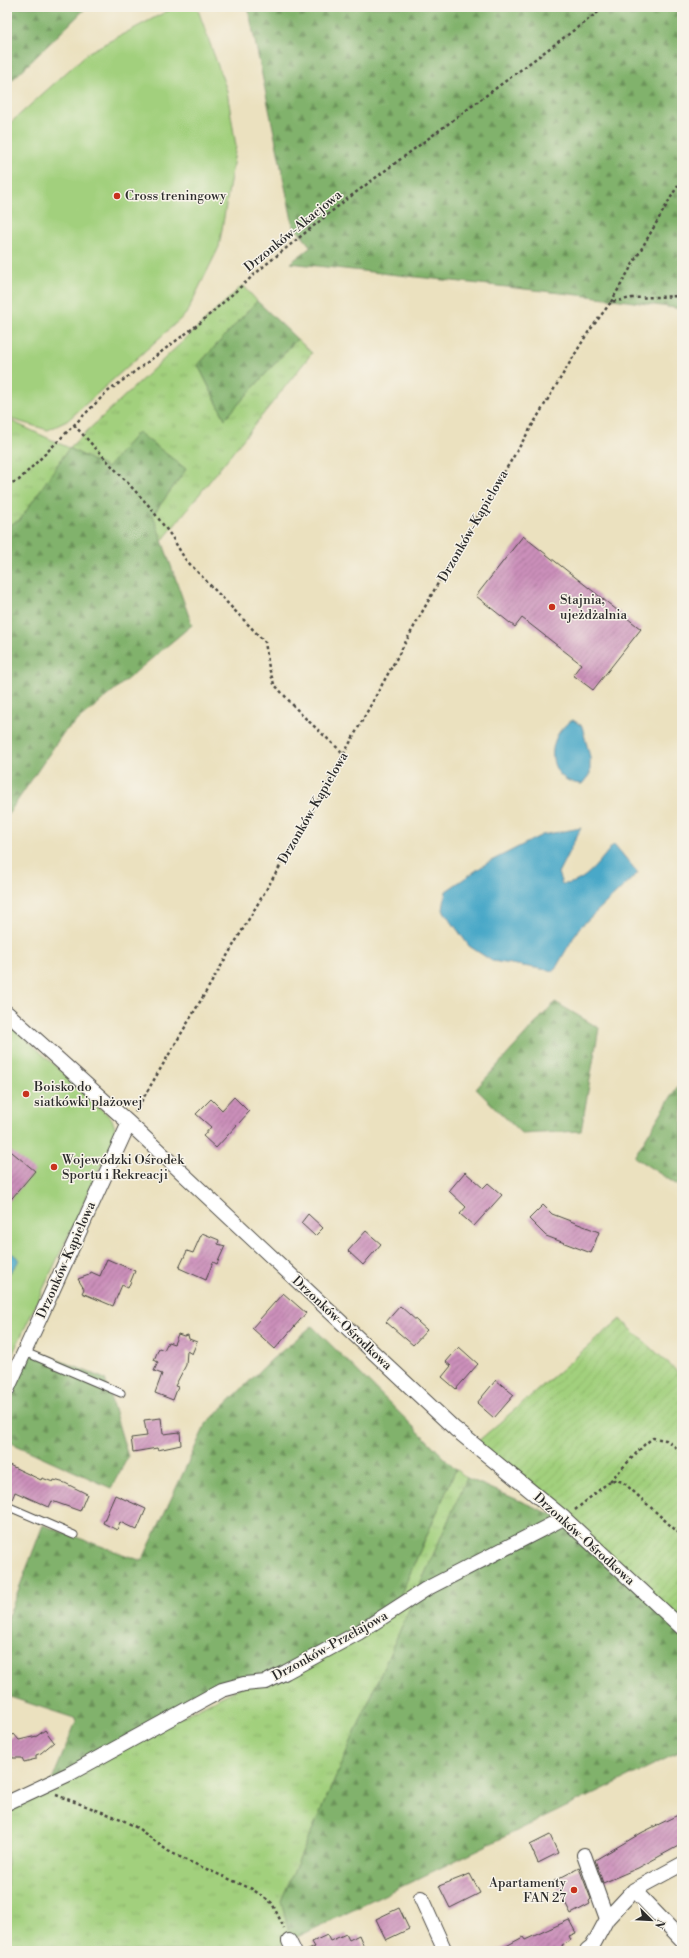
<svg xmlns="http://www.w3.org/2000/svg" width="689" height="1958" viewBox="0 0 689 1958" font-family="'Libre Bodoni',serif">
	<defs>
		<pattern id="grass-tufts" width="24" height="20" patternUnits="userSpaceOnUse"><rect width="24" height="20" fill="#a2d07d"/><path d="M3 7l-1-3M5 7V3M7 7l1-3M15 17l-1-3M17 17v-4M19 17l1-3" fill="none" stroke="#8cb36c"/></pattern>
		<pattern id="forest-firs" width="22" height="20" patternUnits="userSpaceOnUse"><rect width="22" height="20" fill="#81b26c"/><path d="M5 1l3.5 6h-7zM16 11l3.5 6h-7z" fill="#6a9159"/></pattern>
		<pattern id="garden-furrows" width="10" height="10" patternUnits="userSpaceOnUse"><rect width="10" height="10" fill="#a2d07d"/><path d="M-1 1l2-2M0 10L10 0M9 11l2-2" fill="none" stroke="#8cb36c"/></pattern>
		<pattern id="building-hatch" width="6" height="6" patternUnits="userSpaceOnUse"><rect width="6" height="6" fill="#cb8fba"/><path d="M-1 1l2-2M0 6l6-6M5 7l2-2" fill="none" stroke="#a57597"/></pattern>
	</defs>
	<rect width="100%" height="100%" fill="#f7f3e8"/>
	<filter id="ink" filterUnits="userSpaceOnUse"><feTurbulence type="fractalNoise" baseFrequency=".025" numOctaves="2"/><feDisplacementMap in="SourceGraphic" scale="8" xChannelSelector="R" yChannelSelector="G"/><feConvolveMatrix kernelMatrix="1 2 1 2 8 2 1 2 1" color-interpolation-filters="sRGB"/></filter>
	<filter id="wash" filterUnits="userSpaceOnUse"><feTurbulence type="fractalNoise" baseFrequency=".012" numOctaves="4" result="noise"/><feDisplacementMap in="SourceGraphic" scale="16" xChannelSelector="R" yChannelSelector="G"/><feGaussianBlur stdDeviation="0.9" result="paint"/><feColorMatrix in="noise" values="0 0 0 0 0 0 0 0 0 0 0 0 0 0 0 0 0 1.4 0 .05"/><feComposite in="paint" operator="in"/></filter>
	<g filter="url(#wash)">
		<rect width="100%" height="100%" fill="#ebe1bf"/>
		<path fill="url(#grass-tufts)" stroke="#667e54" d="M 243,285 L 257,301 L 198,365 L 225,419 L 297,339 L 312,353 L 162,541 L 153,515 L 186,469 L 107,468 L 69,448 L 20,520 L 7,526 L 7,419 L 69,448 Z
			M 456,1469 L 467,1478 L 281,1901 L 291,1940 L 269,1951 L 7,1951 L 7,1803 L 393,1612 Z"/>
		<path fill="url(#forest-firs)" stroke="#566e4c" d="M 7,7 L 83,7 L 85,9 L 7,85 Z
			M 248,7 L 682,7 L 682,309 L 606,298 L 290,263 L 311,247 L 293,225 Z
			M 257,301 L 297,339 L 225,419 L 198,365 Z
			M 138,432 L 186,469 L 153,515 L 192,625 L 64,732 L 7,816 L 7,526 L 20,520 L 69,448 L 107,468 Z
			M 555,1002 L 599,1028 L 581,1131 L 522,1134 L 476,1089 Z
			M 682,1079 L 682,1188 L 634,1157 Z
			M 312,1326 L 456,1469 L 393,1612 L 291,1669 L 217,1694 L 51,1783 L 77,1719 L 10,1697 L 7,1706 L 7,1620 L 43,1525 L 142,1561 L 206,1424 L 270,1361 Z
			M 27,1347 L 105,1379 L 128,1457 L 111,1488 L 7,1441 L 7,1388 Z
			M 467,1478 L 574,1524 L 682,1624 L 682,1751 L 291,1940 L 281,1901 Z"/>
		<path fill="#a2d07d" stroke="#667e54" d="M 175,7 L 197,7 L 227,91 L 236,146 L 219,247 L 186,314 L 67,421 L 48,430 L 7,418 L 7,126 L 89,52 Z
			M 7,1021 L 112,1119 L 115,1128 L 114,1138 L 7,1366 Z"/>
		<path fill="url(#garden-furrows)" stroke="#667e54" d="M 620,1319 L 682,1376 L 682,1624 L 477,1442 Z"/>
		<path fill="#4aa8c8" stroke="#3a6a7a" d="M 573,720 L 582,726 L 590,757 L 590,774 L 582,784 C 544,782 545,734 573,720 Z
			M 581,828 L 558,873 L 562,884 C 585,885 600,860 614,844 L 638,873 L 579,928 L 554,971 L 492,961 L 469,946 L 443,910 L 446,891 L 487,863 L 542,835 Z
			M 7,1249 L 20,1260 L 7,1276 Z"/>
		<g id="blocks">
			<path fill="url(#building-hatch)" d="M 523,536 L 641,629 L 593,690 L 573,675 L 581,664 L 522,618 L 515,627 L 476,596 Z
				M 234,1097 L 249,1112 L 216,1148 L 203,1136 L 211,1127 L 196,1114 L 211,1099 L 222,1110 Z
				M 7,1148 L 35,1171 L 7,1204 Z
				M 465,1172 L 483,1188 L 488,1183 L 502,1195 L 474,1226 L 460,1214 L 466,1207 L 449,1191 Z
				M 543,1205 L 552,1214 L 599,1232 L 591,1253 L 546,1236 L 529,1219 Z
				M 308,1214 L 323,1228 L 315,1236 L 301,1223 Z
				M 366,1231 L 381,1244 L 363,1265 L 348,1251 Z
				M 202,1233 L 219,1240 L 218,1244 L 225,1246 L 217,1264 L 213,1262 L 206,1280 L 179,1268 L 187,1251 L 193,1253 Z
				M 107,1259 L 135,1271 L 128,1288 L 122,1285 L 113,1306 L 82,1293 L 84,1289 L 78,1279 L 89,1275 L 91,1272 L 100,1276 Z
				M 283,1293 L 306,1313 L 275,1349 L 252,1328 Z
				M 400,1306 L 427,1330 L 413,1345 L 386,1322 Z
				M 178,1334 L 184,1336 L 188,1335 L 189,1339 L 197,1342 L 192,1354 L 187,1351 L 186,1365 L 175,1386 L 178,1387 L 173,1400 L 155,1393 L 162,1374 L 154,1371 L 158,1362 L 154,1360 L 159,1348 L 164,1350 L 168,1342 L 174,1344 Z
				M 459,1347 L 478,1364 L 456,1389 L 442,1377 L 451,1366 L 446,1362 Z
				M 496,1380 L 514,1395 L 494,1418 L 477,1403 Z
				M 161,1418 L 163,1434 L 180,1432 L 181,1445 L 158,1450 L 157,1448 L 133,1452 L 131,1438 L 147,1436 L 144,1420 Z
				M 7,1464 L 41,1480 L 42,1478 L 53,1482 L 54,1480 L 65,1483 L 87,1494 L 80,1511 L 52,1501 L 49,1507 L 15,1492 L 11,1502 L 7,1501 Z
				M 115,1495 L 146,1509 L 137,1530 L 120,1522 L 117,1530 L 103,1523 Z
				M 45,1730 L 54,1742 L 41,1753 L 36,1755 L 36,1759 L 24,1762 L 22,1758 L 13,1758 L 7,1751 L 7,1740 L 14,1734 L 19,1740 L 37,1736 Z
				M 682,1813 L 682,1844 L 638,1868 L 603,1883 L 595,1860 L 643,1832 Z
				M 550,1835 L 558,1853 L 538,1863 L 530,1845 Z
				M 579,1868 L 591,1899 L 589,1901 L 590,1904 L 571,1914 L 554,1881 Z
				M 470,1874 L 480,1893 L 450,1908 L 439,1886 Z
				M 399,1908 L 409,1929 L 386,1940 L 376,1919 Z
				M 569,1920 L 576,1933 L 569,1936 L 571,1940 L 562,1945 L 563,1948 L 557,1951 L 497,1951 L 523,1937 L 525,1940 Z
				M 346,1934 L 349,1940 L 359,1935 L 364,1947 L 356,1951 L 306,1951 L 315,1947 L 312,1942 L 327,1935 L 330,1941 Z"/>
		</g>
	</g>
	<g filter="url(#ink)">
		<use href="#blocks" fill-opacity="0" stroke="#484641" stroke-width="1"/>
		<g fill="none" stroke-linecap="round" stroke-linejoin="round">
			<g stroke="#484641" stroke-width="9">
				<path id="lane" d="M 25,1352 L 121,1393
					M 7,1506 L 74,1535"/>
			</g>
			<g stroke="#484641" stroke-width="16">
				<path id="street" d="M 7,1013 L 129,1123 L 455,1429 L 564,1518 L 682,1628
					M 7,1390 L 129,1123
					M 7,1803 L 69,1774 L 222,1690 L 244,1684 L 266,1682 L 286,1672 L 358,1633 L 426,1589 L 564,1518
					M 584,1855 L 607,1919
					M 634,1890 L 682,1940
					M 421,1898 L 445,1951
					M 289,1941 L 294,1951
					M 587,1951 L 592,1947 L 607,1919 L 634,1890 L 682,1864"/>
			</g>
			<path stroke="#484641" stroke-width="2.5" stroke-dasharray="3 3" stroke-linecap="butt" d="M 611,302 L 682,178
				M 74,425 L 150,507 L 172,537 L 185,559 L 265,642 L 269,668 L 274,684 L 302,715 L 344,754
				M 7,485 L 19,480 L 106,393 L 200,323 L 264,266 L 347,199 L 605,7
				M 135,1112 L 309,817 L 442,576 L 587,334 L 611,302 L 632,298 L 682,296
				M 610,1481 L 645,1444 L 653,1438 L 666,1440 L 682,1452
				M 575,1510 L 610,1481 L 615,1480 L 623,1482 L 682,1536
				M 56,1795 L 121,1819 L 139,1829 L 168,1851 L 188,1861 L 252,1889 L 272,1903 L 284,1928"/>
			<use href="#lane" stroke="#fff" stroke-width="7"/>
			<use href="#street" stroke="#fff" stroke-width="14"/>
		</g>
	</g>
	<g fill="#c8321e" stroke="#f7f3e8" stroke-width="1.5">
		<circle cx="117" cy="196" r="4"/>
		<circle cx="552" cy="607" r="4"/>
		<circle cx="26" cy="1094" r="4"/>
		<circle cx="54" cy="1167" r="4"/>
		<circle cx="574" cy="1890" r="4"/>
	</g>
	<g text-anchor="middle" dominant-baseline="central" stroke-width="3" stroke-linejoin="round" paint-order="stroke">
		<g font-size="13" fill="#2b2b2b" stroke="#f7f3e8" text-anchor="start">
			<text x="125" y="196">Cross treningowy</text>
			<text x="560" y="600">Stajnia,<tspan x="560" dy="15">ujeżdżalnia</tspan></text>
			<text x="34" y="1087">Boisko do<tspan x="34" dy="15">siatkówki plażowej</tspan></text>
			<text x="62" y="1160">Wojewódzki Ośrodek<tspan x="62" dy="15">Sportu i Rekreacji</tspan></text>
			<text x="566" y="1883" text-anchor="end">Apartamenty<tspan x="566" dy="15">FAN 27</tspan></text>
		</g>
		<g font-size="13" fill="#2b2b2b" stroke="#f7f3e8">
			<text transform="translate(293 231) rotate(-39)">Drzonków-Akacjowa</text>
			<text transform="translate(473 526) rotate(-60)">Drzonków-Kąpielowa</text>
			<text transform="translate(313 808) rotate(-60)">Drzonków-Kąpielowa</text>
			<text transform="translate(66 1260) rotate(-66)">Drzonków-Kąpielowa</text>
			<text transform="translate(342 1323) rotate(43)">Drzonków-Ośrodkowa</text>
			<text transform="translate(584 1539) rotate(42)">Drzonków-Ośrodkowa</text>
			<text transform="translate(330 1646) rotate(-29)">Drzonków-Przełajowa</text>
		</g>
	</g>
	<rect width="689" height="1958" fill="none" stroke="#f7f3e8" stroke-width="24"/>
	<g transform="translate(651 1920) rotate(114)" stroke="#f7f3e8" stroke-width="3" paint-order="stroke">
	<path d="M0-3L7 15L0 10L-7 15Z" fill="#2b2b2b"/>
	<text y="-6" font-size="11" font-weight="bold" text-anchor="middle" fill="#2b2b2b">N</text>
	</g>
</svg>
